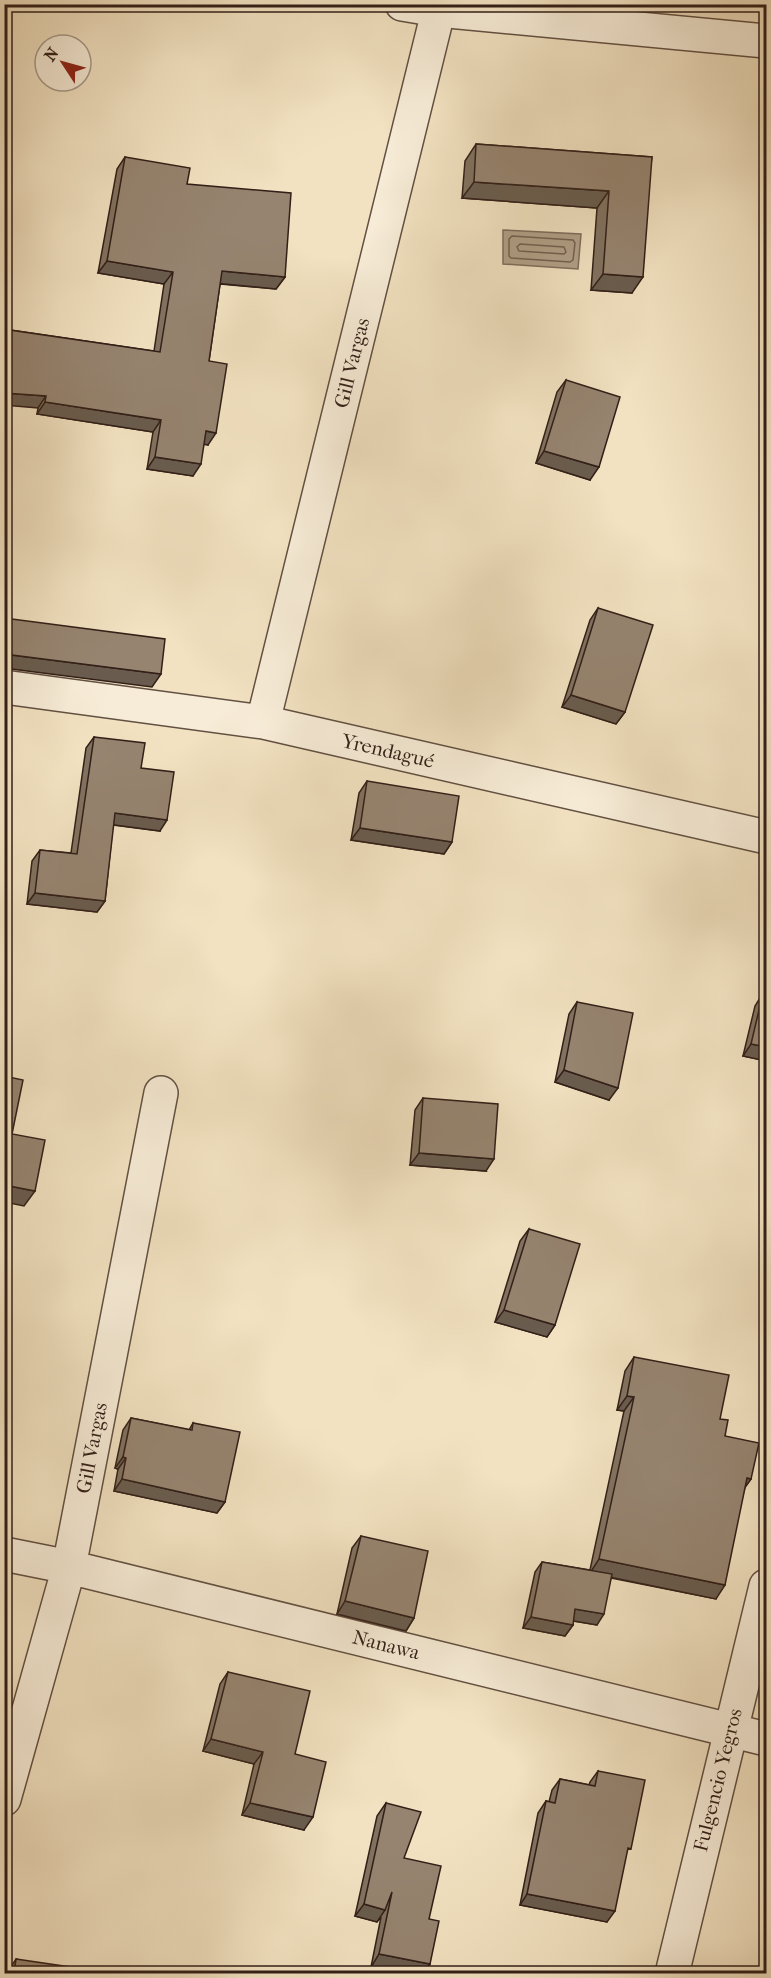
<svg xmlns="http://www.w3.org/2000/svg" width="771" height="1978" viewBox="0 0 771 1978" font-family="'IM FELL French Canon',serif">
	<rect width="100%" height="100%" fill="#f2e2c1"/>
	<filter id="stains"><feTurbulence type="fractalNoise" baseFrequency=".00333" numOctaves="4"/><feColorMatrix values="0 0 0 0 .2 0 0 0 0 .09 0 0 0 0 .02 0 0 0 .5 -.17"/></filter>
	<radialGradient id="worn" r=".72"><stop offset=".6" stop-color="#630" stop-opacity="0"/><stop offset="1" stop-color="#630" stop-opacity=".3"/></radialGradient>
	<path fill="#b1a088" stroke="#7e6c5b" stroke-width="1.5" d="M 503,230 L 581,234 L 578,269 L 503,264 Z"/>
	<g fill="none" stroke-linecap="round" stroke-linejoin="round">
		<path stroke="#726050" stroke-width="1.5" d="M 512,236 L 573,240 L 575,243 L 573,260 L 570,262 L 511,258 L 509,256 L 509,239 Z
			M 520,244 L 564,247 L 566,252 L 564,254 L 519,251 L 517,247 Z"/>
		<g stroke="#625042" stroke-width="36">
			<path id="minor" d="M 4,687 L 263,722 L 766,837
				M 263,722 L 440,4
				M 4,1554 L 69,1567 L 766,1739
				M 4,1799 L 69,1567 L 161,1093
				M 672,1974 L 766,1586"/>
		</g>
		<g stroke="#625042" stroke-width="36">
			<path id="tertiary" d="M 402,4 L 438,10 L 766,41"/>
		</g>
		<use href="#minor" stroke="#f7ecd7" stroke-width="33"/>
		<use href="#tertiary" stroke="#f7ecd7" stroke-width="33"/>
	</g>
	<path fill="#817260" stroke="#321f18" stroke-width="1.5" d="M 476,144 L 652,157 L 632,293 L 591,290 L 597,208 L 462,198 L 465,161 Z
		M 125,157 L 187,184 L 285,277 L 276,289 L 220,284 L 209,361 L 208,445 L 204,444 L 193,476 L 147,469 L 153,432 L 37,414 L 38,408 L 10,330 L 154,351 L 164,284 L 98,273 L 117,169 Z
		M 566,380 L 590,480 L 536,463 L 557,392 Z
		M 598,608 L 625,712 L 616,724 L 562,707 L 590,620 Z
		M 94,737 L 141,768 L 160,831 L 113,825 L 105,901 L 97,912 L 27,904 L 32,861 L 40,850 L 71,853 L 86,748 Z
		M 367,781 L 452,842 L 444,854 L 351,840 L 359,793 Z
		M 763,993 L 766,1061 L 743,1056 L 755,1006 Z
		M 577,1002 L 609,1100 L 555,1082 L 569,1014 Z
		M 423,1098 L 486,1171 L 410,1165 L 415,1110 Z
		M 529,1229 L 555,1325 L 547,1337 L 495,1322 L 520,1241 Z
		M 634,1357 L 720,1419 L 725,1436 L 751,1479 L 745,1487 L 716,1599 L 611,1578 L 597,1625 L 573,1621 L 573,1625 L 565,1636 L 523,1628 L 535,1572 L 542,1562 L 590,1570 L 624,1411 L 617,1410 L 625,1371 Z
		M 131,1418 L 189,1430 L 193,1423 L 225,1502 L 217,1513 L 114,1491 L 118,1469 L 115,1468 L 123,1430 Z
		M 361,1536 L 414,1618 L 406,1631 L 337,1614 L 352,1548 Z
		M 228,1672 L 295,1754 L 304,1830 L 242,1815 L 254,1764 L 203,1751 L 220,1684 Z
		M 766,1702 L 766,1720 L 763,1719 Z
		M 598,1771 L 626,1855 L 607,1922 L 520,1905 L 538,1813 L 546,1801 L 549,1802 L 552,1790 L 560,1779 L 589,1785 L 590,1782 Z
		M 386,1803 L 404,1858 L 429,1919 L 430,1964 L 424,1974 L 405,1974 L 371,1967 L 381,1917 L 377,1922 L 355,1916 L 377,1816 Z
		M 16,1959 L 69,1974 L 7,1974 L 8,1971 Z"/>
	<path fill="#695c4e" stroke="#321f18" stroke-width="1.5" d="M 474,182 L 609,191 L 597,208 L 462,198 Z
		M 107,261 L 173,272 L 164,284 L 98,273 Z
		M 222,271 L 285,277 L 276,289 L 214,283 Z
		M 603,274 L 643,277 L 632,293 L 591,290 Z
		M 4,393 L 46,396 L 38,408 L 4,405 Z
		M 45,402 L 161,420 L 153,432 L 37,414 Z
		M 206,431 L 216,433 L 208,445 L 198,443 Z
		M 544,451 L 599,467 L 590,480 L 536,463 Z
		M 155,457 L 201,464 L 193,476 L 147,469 Z
		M 4,654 L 161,674 L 152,687 L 4,668 Z
		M 571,695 L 625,712 L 616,724 L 562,707 Z
		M 115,813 L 167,820 L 160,831 L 107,824 Z
		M 360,828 L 452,842 L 444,854 L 351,840 Z
		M 35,893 L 105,901 L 97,912 L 27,904 Z
		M 751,1044 L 766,1047 L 766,1061 L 743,1056 Z
		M 564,1070 L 618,1088 L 609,1100 L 555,1082 Z
		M 419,1153 L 494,1159 L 486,1171 L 410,1165 Z
		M 4,1185 L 35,1191 L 24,1206 L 4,1202 Z
		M 504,1310 L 555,1325 L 547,1337 L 495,1322 Z
		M 627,1396 L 634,1397 L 624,1411 L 617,1410 Z
		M 123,1457 L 126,1458 L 118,1469 L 115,1468 Z
		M 747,1478 L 751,1479 L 741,1493 Z
		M 122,1479 L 225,1502 L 217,1513 L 114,1491 Z
		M 599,1559 L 725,1585 L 716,1599 L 590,1573 Z
		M 345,1601 L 414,1618 L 406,1631 L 337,1614 Z
		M 575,1609 L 604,1614 L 597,1625 L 568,1620 Z
		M 531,1617 L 573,1625 L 565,1636 L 523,1628 Z
		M 211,1739 L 263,1752 L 254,1764 L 203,1751 Z
		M 250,1803 L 313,1817 L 304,1830 L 242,1815 Z
		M 527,1894 L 615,1911 L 607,1922 L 520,1905 Z
		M 364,1904 L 385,1910 L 377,1922 L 355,1916 Z
		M 379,1954 L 430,1964 L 424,1974 L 405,1974 L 371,1967 Z"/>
	<path fill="#968470" stroke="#321f18" stroke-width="1.5" d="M 476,144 L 652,157 L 643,277 L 603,274 L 609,191 L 474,182 Z
		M 125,157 L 190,168 L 187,184 L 291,193 L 285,277 L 222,271 L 209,361 L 227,364 L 216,433 L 206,431 L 201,464 L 155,457 L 161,420 L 45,402 L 46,396 L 4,393 L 4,326 L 10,326 L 10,330 L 160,352 L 173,272 L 107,261 Z
		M 566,380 L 620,397 L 599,467 L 544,451 Z
		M 598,608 L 653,625 L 625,712 L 571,695 Z
		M 4,618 L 165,639 L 161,674 L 4,654 Z
		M 94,737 L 145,743 L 141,768 L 174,772 L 167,820 L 115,813 L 105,901 L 35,893 L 40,850 L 77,854 Z
		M 367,781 L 459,796 L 452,842 L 360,828 Z
		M 763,993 L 766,994 L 766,1047 L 751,1044 Z
		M 577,1002 L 633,1013 L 618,1088 L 564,1070 Z
		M 4,1076 L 23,1080 L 12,1134 L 45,1140 L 35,1191 L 4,1185 Z
		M 423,1098 L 498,1104 L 494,1159 L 419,1153 Z
		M 529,1229 L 580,1244 L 555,1325 L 504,1310 Z
		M 634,1357 L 729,1375 L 720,1419 L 728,1420 L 725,1436 L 759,1443 L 751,1479 L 747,1478 L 725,1585 L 599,1559 L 634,1397 L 627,1396 Z
		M 131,1418 L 192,1430 L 193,1423 L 240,1432 L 225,1502 L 122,1479 L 126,1458 L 123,1457 Z
		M 361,1536 L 428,1551 L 414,1618 L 345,1601 Z
		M 542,1562 L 612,1574 L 604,1614 L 575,1609 L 573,1625 L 531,1617 Z
		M 228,1672 L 310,1691 L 295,1754 L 326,1762 L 313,1817 L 250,1803 L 263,1752 L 211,1739 Z
		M 598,1771 L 645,1780 L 631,1849 L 628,1848 L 615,1911 L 527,1894 L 546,1801 L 555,1803 L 560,1779 L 595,1786 Z
		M 386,1803 L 421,1812 L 404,1858 L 441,1866 L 429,1919 L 439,1921 L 430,1964 L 379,1954 L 392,1892 L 385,1910 L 364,1904 Z
		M 16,1959 L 70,1967 L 69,1974 L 14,1974 Z"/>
	<g text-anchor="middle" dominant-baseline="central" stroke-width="6" stroke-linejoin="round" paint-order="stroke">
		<g font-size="20" fill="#321f18" stroke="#f7ecd7">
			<text transform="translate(352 363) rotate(-76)">Gill Vargas</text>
			<text transform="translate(388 751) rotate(13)">Yrendagué</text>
			<text transform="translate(92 1448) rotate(-79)">Gill Vargas</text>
			<text transform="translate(386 1645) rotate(14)">Nanawa</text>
			<text transform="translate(718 1780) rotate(-76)">Fulgencio Yegros</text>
		</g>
	</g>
	<rect width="771" height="1978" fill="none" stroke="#f2e2c1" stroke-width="24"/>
	<rect x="6" y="6" width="759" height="1966" fill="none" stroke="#321f18" stroke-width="3"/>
	<rect x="12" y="12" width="747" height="1954" fill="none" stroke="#321f18" stroke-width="1.5"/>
	<g transform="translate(63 63) rotate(306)"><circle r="28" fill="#f7ecd7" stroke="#a89a8b" stroke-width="1.5"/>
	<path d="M0-4.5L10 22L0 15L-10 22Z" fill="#8f2418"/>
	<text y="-9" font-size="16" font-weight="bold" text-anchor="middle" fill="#321f18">N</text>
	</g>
	<rect width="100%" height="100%" filter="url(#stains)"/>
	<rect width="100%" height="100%" fill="url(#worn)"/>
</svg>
